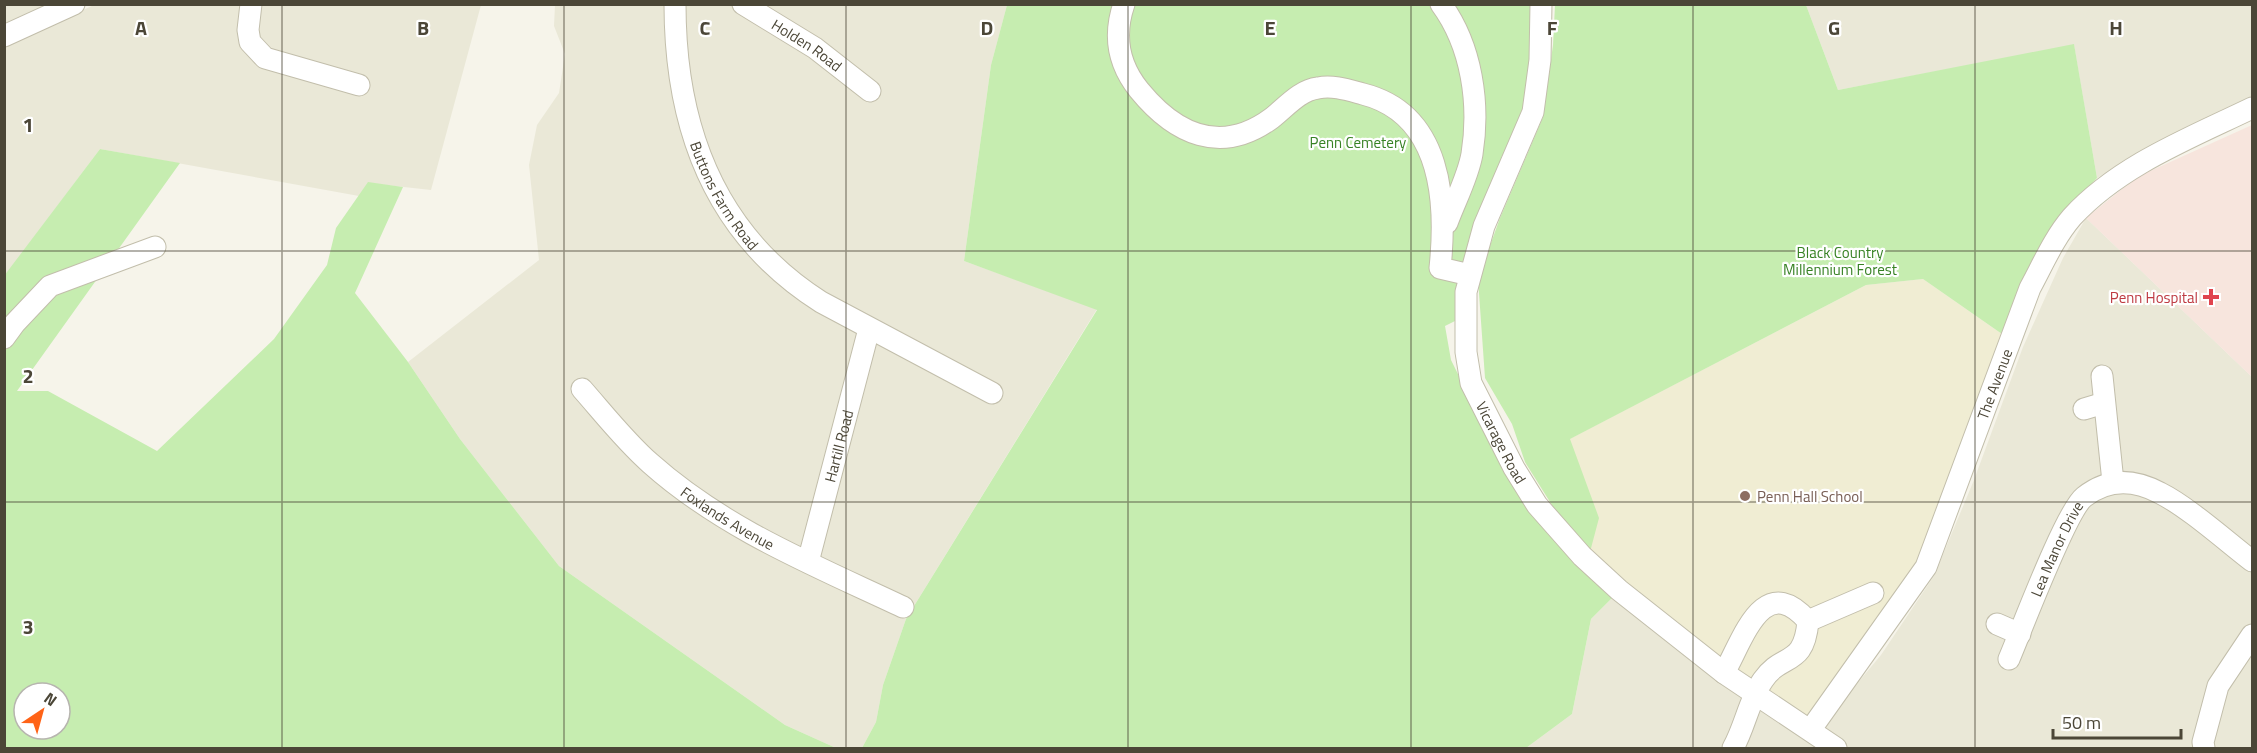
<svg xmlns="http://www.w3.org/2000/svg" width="2257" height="753" viewBox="0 0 2257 753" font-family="'Titillium Web',sans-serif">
	<rect width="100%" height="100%" fill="#f6f4ea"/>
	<path fill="#eae8d7" d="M 5,4 L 53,5 L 5,27 Z
		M 94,5 L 481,5 L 431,190 L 368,183 L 359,196 L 100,149 L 5,276 L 4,46 Z
		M 555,5 L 1007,5 L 991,65 L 964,261 L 1097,309 L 906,619 L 883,685 L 876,722 L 862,748 L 836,748 L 785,725 L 559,566 L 460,439 L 408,362 L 539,260 L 529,165 L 537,125 L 559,93 L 565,54 L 554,26 Z
		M 1806,5 L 2252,5 L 2252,98 L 2190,125 L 2097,178 L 2074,45 L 1838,90 Z
		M 2086,218 L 2252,377 L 2252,748 L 1526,748 L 1572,714 L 1591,619 L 1615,595 L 1810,740 L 1881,655 L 1934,576 L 1974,480 L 2023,347 L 2063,258 Z"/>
	<path fill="#f0edd3" d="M 1923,279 L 2002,334 L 1928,540 L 1911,572 L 1809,719 L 1710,655 L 1615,578 L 1567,529 L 1525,462 L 1866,285 Z"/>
	<path fill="#f7e5dd" d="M 2252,125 L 2252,377 L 2086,218 L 2137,177 Z"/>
	<path fill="#c6edb0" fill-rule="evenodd" d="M 1007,5 L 1532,5 L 1528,111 L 1514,141 L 1502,156 L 1482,213 L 1461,318 L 1445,326 L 1451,360 L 1507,473 L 1615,595 L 1591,619 L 1572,714 L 1526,748 L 862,748 L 876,722 L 883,685 L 906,619 L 1097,310 L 964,261 L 991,65 Z
		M 1555,5 L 1806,5 L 1838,90 L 2074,44 L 2097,178 L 2065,213 L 2033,259 L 2002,334 L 1923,279 L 1866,285 L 1570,439 L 1599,518 L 1590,552 L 1567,529 L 1525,462 L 1512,424 L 1485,378 L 1478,279 L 1500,218 L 1543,117 L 1553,45 Z
		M 100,149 L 180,163 L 17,391 L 48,391 L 157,451 L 274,339 L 327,265 L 336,228 L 368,182 L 403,187 L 355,293 L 408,362 L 460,439 L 559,566 L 785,725 L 836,748 L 5,748 L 4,276 ZM 24,693 L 60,693 L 60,729 L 24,729 Z"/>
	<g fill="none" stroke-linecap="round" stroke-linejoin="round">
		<g stroke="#c2beab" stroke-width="23">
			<g id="minor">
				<path d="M 251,4 L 248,30 L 250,42 L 265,58 L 359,85"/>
				<path id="s1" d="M 675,4 C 675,127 714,234 821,302 L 992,393"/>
				<path id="s2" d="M 743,4 L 815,48 L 870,91"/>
				<path d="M 1124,4 C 1113,36 1118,64 1139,90 C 1175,134 1221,156 1272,118 C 1286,107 1300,90 1318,88 C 1333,85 1348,90 1363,94 C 1442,114 1447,201 1440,268 L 1470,275"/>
				<path d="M 1441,4 C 1472,46 1480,104 1472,154 C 1468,177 1455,201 1447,223"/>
				<path id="s3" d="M 1541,4 L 1540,60 L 1533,112 L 1484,226 L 1466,292 L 1466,352 L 1471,383 L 1514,468 L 1537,505 L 1582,556 L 1619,590 L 1724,673 L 1836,748"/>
				<path d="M 4,36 L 74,4"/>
				<path d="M 4,338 L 15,323 L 50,286 L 155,247"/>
				<path d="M 2102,376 L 2113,482"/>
				<path id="s4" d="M 582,389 C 604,414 625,441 650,463 C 724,529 814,565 903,607"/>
				<path d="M 2084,409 L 2104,403"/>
				<path id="s5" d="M 808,562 L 869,329"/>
				<path d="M 1808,621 L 1873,593"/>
				<path d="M 1997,624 L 2020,634"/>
				<path id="s6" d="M 2009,659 C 2021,631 2066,511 2084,497 C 2108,478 2134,479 2160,493 C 2188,507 2226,541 2252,561"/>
				<path d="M 1724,673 C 1743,640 1763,570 1808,621 C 1804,668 1782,652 1763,680 C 1749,700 1745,727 1733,748"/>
				<path id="s7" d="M 1811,729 L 1926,567 L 2030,288 C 2043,264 2054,238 2072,217 C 2120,165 2190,138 2252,108"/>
				<path d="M 2204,748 L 2203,742 L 2218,686 L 2252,635"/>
			</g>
		</g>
		<use href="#minor" stroke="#fff" stroke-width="21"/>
	</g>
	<path fill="none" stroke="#4b4637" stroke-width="1.5" stroke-opacity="0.55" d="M 282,4 L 282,748M 564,4 L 564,748M 846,4 L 846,748M 1128,4 L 1128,748M 1411,4 L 1411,748M 1693,4 L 1693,748M 1975,4 L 1975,748M 4,251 L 2252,251M 4,502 L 2252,502"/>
	<path fill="#e0444e" stroke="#fff" stroke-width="2" d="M2208 288h6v6h6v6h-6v6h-6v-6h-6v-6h6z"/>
	<circle fill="#8d6e63" stroke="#fff" stroke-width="2" cx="1745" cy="496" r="6"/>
	<g text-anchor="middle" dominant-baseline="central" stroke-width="4.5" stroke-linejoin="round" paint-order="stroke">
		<g font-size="15" fill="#4b4637" stroke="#fff">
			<text stroke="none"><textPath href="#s2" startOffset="76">Holden Road</textPath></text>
			<text stroke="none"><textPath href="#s1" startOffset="201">Buttons Farm Road</textPath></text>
			<text stroke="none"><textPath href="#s7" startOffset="394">The Avenue</textPath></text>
			<text stroke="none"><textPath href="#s3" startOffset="459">Vicarage Road</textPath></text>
			<text stroke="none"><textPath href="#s5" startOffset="120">Hartill Road</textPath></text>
			<text stroke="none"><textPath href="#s4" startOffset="196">Foxlands Avenue</textPath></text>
			<text stroke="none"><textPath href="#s6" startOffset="120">Lea Manor Drive</textPath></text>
		</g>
		<g font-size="15" fill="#378224" stroke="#fff">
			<text x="1358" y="142">Penn Cemetery</text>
			<text x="1840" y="252">Black Country<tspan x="1840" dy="17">Millennium Forest</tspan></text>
		</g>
		<g font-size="15" fill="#be3a42" stroke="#fff" text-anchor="end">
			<text x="2198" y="297">Penn Hospital</text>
		</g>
		<g font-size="15" fill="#785e54" stroke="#fff" text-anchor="start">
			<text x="1757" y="496">Penn Hall School</text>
		</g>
	</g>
	<g font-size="20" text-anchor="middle" font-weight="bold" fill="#4b4637" stroke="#fff" stroke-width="4.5" stroke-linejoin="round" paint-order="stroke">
		<text x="141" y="35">A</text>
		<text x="423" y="35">B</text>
		<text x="705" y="35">C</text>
		<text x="987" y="35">D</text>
		<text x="1270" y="35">E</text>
		<text x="1552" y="35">F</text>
		<text x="1834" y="35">G</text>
		<text x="2116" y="35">H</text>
		<text x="28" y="132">1</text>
		<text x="28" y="383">2</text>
		<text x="28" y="634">3</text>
	</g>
	<rect width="2257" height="753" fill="none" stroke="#4b4637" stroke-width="12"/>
	<g transform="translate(42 711) rotate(36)"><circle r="28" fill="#ffffff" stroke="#b7b5af" stroke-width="1.5"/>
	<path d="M0-4.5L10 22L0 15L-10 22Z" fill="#ff6317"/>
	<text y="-9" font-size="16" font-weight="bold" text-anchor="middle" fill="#4b4637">N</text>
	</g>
	<path d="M2053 729v9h128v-9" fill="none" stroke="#4b4637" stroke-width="3"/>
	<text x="2062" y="729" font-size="18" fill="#4b4637" stroke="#ffffff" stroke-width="4.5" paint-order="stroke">50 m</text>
</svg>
